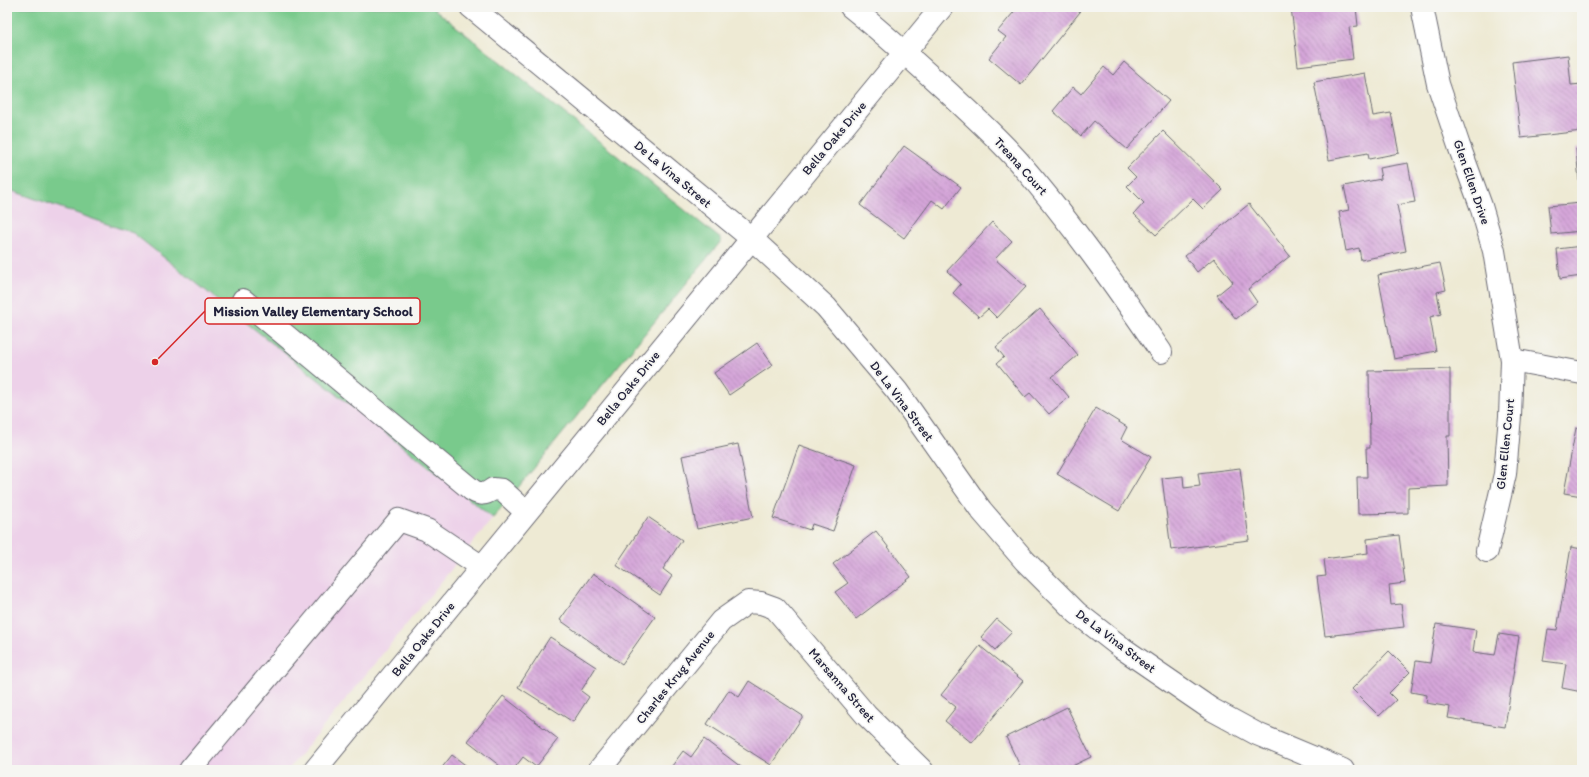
<svg xmlns="http://www.w3.org/2000/svg" width="1589" height="777" font-family="Itim,sans-serif">
	<style>
		.built { fill: #edd1e9 }
		.grass { fill: #79ca8c; stroke: #4e7664 }
		.building { fill: url(#building-back-hatch) }
		.lines { fill: none; stroke-linecap: round; stroke-linejoin: round }
		.minor-casing { stroke: #696871; stroke-width: 24 }
		.minor { stroke: #fff; stroke-width: 22 }
		.labels { text-anchor: middle; dominant-baseline: central; stroke-width: 3.5; stroke-linejoin: round; paint-order: stroke }
		.street-label { font-size: 13px; fill: #22223b; stroke: #f6f6f2 }
		.leader { fill: none; stroke: #d62828; stroke-width: 1.5 }
		.callout-dot { fill: #d62828; stroke: #f6f6f2; stroke-width: 1.5 }
		.callout { fill: #f6f6f2; stroke: #d62828; stroke-width: 1.5 }
		.callout-label { font-size: 14px; text-anchor: middle; font-weight: bold; fill: #22223b }
	</style>
	<defs>
		<pattern id="building-back-hatch" width="6" height="6" patternUnits="userSpaceOnUse"><rect width="6" height="6" fill="#d5a6d9"/><path d="M-1 5l2 2M0 0l6 6M5-1l2 2" fill="none" stroke="#ac87b1"/></pattern>
	</defs>
	<rect width="100%" height="100%" fill="#f6f6f2"/>
	<filter id="ink" filterUnits="userSpaceOnUse"><feTurbulence type="fractalNoise" baseFrequency=".025" numOctaves="2"/><feDisplacementMap in="SourceGraphic" scale="8" xChannelSelector="R" yChannelSelector="G"/><feConvolveMatrix kernelMatrix="1 2 1 2 8 2 1 2 1" color-interpolation-filters="sRGB"/></filter>
	<filter id="wash" filterUnits="userSpaceOnUse"><feTurbulence type="fractalNoise" baseFrequency=".012" numOctaves="4" result="noise"/><feDisplacementMap in="SourceGraphic" scale="16" xChannelSelector="R" yChannelSelector="G"/><feGaussianBlur stdDeviation="0.9" result="paint"/><feColorMatrix in="noise" values="0 0 0 0 0 0 0 0 0 0 0 0 0 0 0 0 0 1.4 0 .05"/><feComposite in="paint" operator="in"/></filter>
	<g filter="url(#wash)">
		<rect width="100%" height="100%" fill="#eeead4"/>
		<path class="built" d="M7,187L111,206L493,518L288,770H7Z"/>
		<path class="grass" d="M7,7H432L722,240L493,518L133,233L7,189Z"/>
		<g id="blocks">
			<path class="building" d="M1018,7H1074L1080,12L1021,85L989,58L1006,37L998,31Z
				M1291,7H1356L1358,26L1349,27L1353,59L1298,66Z
				M1568,55L1571,85L1582,84V131L1521,138L1512,62Z
				M1124,62L1169,101L1127,149L1094,121L1081,136L1053,111L1073,87L1081,94L1104,67L1113,75Z
				M1365,73L1373,116L1391,113L1399,153L1369,159L1368,153L1329,160L1314,82Z
				M1163,131L1223,190L1203,209L1193,199L1156,235L1134,214L1144,203L1127,186L1136,177L1127,168Z
				M904,146L961,187L944,209L932,200L904,238L860,205Z
				M1582,148V231L1551,234L1548,206L1581,203L1576,149Z
				M1408,163L1415,202L1397,205L1406,251L1361,260L1359,248L1346,251L1339,212L1349,210L1344,186L1381,179L1379,168Z
				M1249,204L1290,256L1248,289L1257,302L1236,319L1217,295L1233,282L1214,258L1197,272L1185,256Z
				M992,222L1012,241L995,259L1026,287L997,318L988,309L979,317L953,293L961,284L947,271Z
				M1582,246V276L1560,279L1557,249Z
				M1440,263L1446,290L1437,292L1441,314L1430,317L1436,351L1394,359L1378,275Z
				M1040,309L1078,355L1052,377L1069,397L1049,414L1030,393L1025,397L997,363L1004,357L996,347Z
				M757,343L773,365L729,395L714,373Z
				M1450,369V436H1447L1448,486L1408,488V513L1358,514L1357,477H1367L1366,448H1370L1369,371Z
				M1096,408L1127,427L1121,439L1151,457L1119,511L1057,474Z
				M1576,428L1582,429V496L1564,493Z
				M738,444L753,517L697,529L682,456Z
				M799,445L856,465L833,531L812,524L810,530L773,518Z
				M1240,468L1249,540L1171,550L1162,478L1183,476L1184,488L1200,486L1198,473Z
				M648,517L682,540L663,569L672,576L660,595L616,565Z
				M876,531L911,577L856,619L835,592L848,583L833,564Z
				M1399,535L1405,583L1389,585L1391,605L1401,604L1404,627L1325,636L1317,577L1326,576L1324,559L1368,553L1367,539Z
				M1571,547L1582,549V692L1562,688L1566,664L1543,661L1548,629L1557,630Z
				M593,573L655,617L622,664L560,620Z
				M997,619L1012,632L995,650L981,637Z
				M1436,624L1476,630L1473,652L1495,655L1499,634L1519,637L1505,727L1448,718L1450,707L1426,703L1427,695L1411,692L1416,661L1430,663Z
				M550,637L596,667L581,691L589,697L573,722L518,687Z
				M980,646L1023,681L972,743L945,721L956,707L941,695Z
				M1389,651L1410,672L1389,693L1396,700L1379,716L1352,689Z
				M749,681L803,716L771,765L707,724L729,690L739,697Z
				M503,696L558,739L536,767L523,757L513,770H505L468,741Z
				M1067,707L1091,757L1064,770H1022L1006,737Z
				M704,739L745,770H669L683,751L691,757Z
				M452,755L472,770H440Z"/>
		</g>
	</g>
	<g filter="url(#ink)">
		<use href="#blocks" fill-opacity="0" stroke="#696871" stroke-width="1"/>
		<g class="lines">
			<g class="minor-casing">
				<path id="minor" d="M471,7L751,238L826,307L897,391L981,510L1025,561L1077,613L1122,648L1211,709L1257,734L1343,770
					M851,7C886,35 918,65 951,95C973,116 997,137 1018,161C1070,221 1116,286 1161,352
					M1422,7L1438,84L1459,146L1481,206L1494,251L1512,360L1510,416L1505,474L1487,551
					M243,300L472,490C480,495 485,495 493,489L502,490L526,512
					M1512,360L1582,373
					M190,770L399,520L427,530L482,567
					M315,770L942,7
					M599,770L721,621L748,602L761,603L775,608L866,715L922,770"/>
			</g>
			<use href="#minor" class="minor"/>
		</g>
	</g>
	<g class="labels">
		<g class="street-label">
			<text transform="translate(834 138) rotate(-50)">Bella Oaks Drive</text>
			<text transform="translate(1021 166) rotate(48)">Treana Court</text>
			<text transform="translate(673 174) rotate(40)">De La Vina Street</text>
			<text transform="translate(1472 182) rotate(71)">Glen Ellen Drive</text>
			<text transform="translate(628 388) rotate(-51)">Bella Oaks Drive</text>
			<text transform="translate(902 401) rotate(53)">De La Vina Street</text>
			<text transform="translate(1505 444) rotate(-84)">Glen Ellen Court</text>
			<text transform="translate(423 639) rotate(-51)">Bella Oaks Drive</text>
			<text transform="translate(1116 641) rotate(37)">De La Vina Street</text>
			<text transform="translate(675 677) rotate(-51)">Charles Krug Avenue</text>
			<text transform="translate(842 685) rotate(49)">Marsanna Street</text>
		</g>
	</g>
	<path class="leader" d="M155 362L205 311"/>
	<circle class="callout-dot" cx="155" cy="362" r="4"/>
	<rect class="callout" x="205" y="298" width="215" height="26" rx="4"/>
	<g class="callout-label">
		<text x="313" y="316">Mission Valley Elementary School</text>
	</g>
	<rect width="1589" height="777" fill="none" stroke="#f6f6f2" stroke-width="24"/>
</svg>
